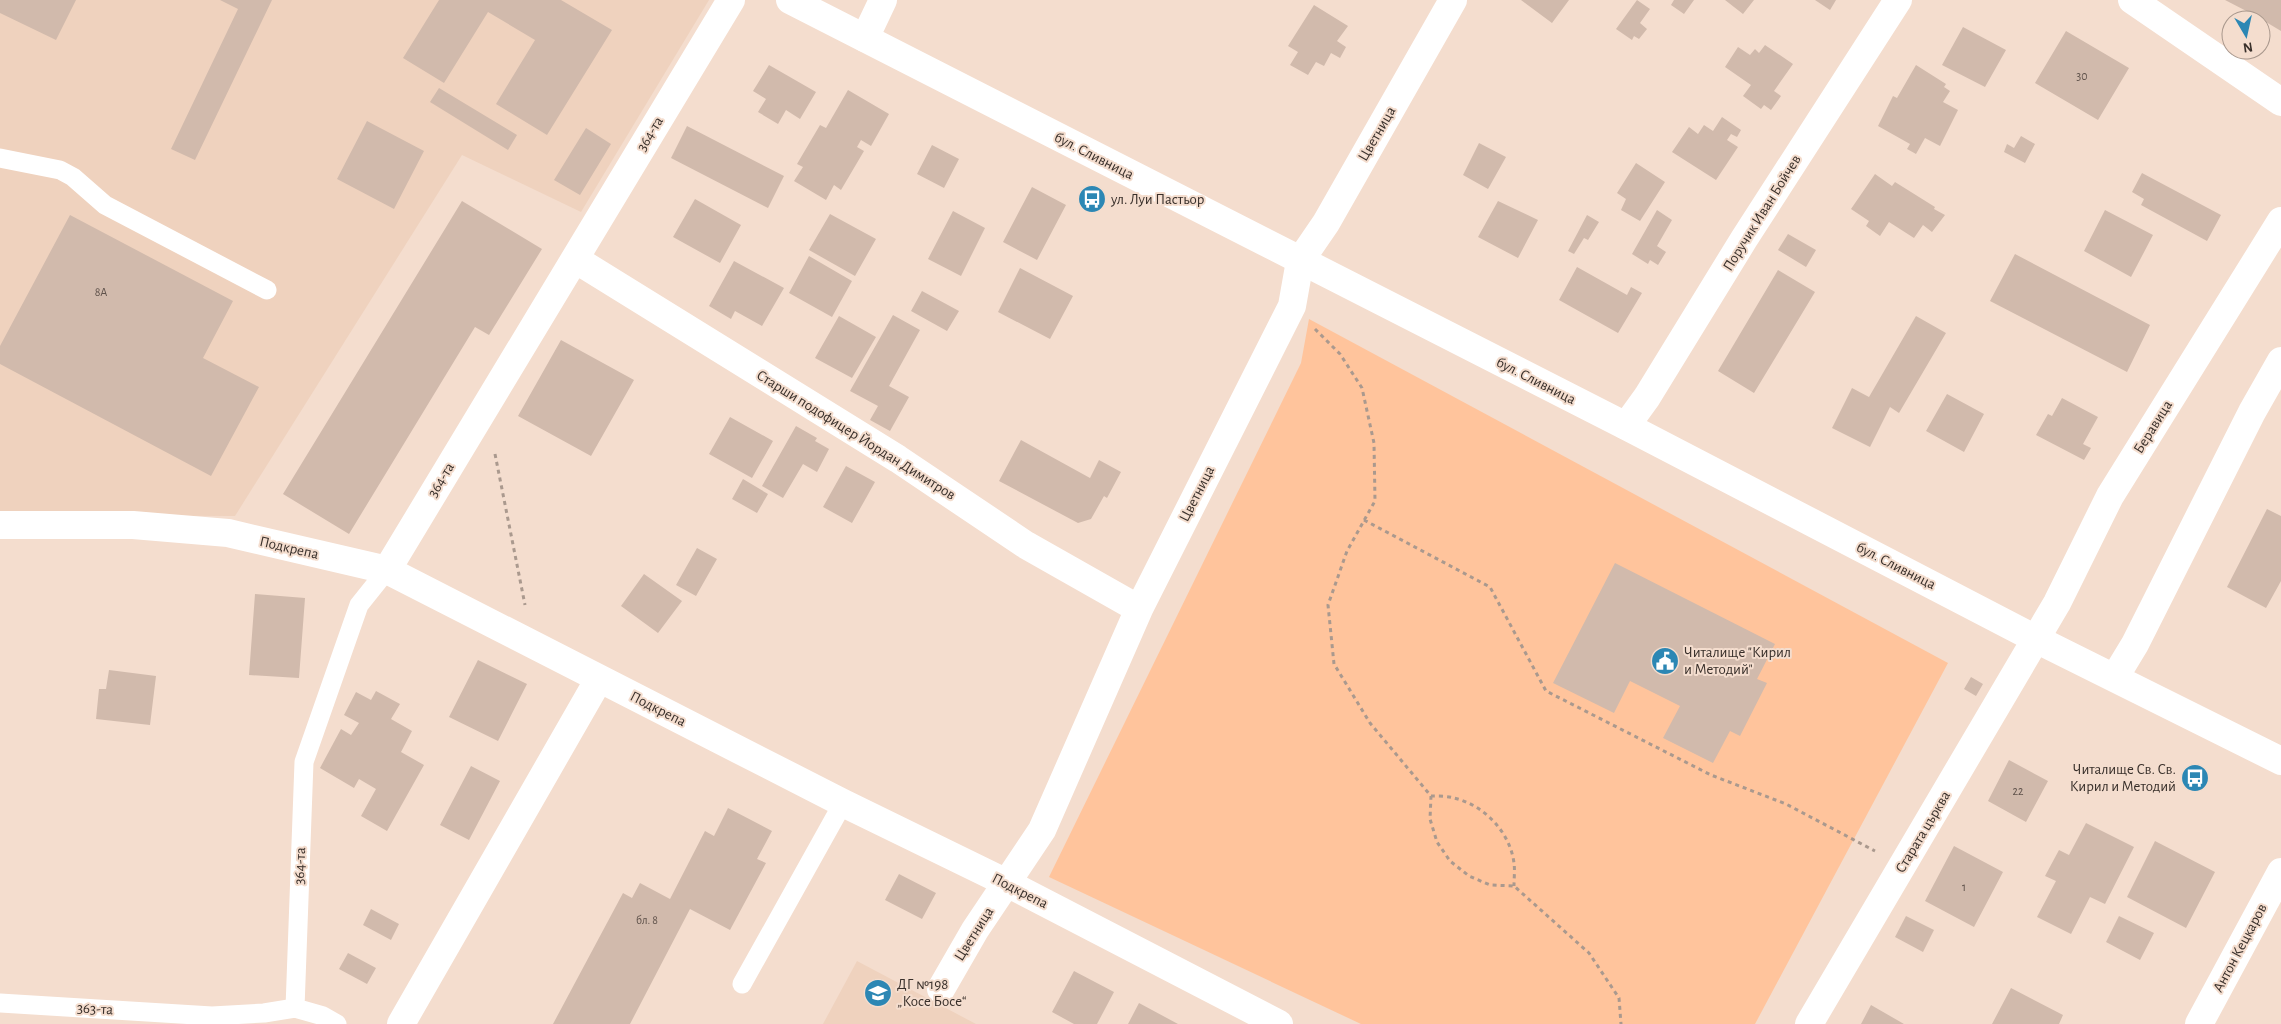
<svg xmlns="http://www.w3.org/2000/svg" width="2281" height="1024" font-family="'Alegreya Sans',sans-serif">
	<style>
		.built { fill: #efd2be }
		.green { fill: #ffc49c }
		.building { fill: #d1baac }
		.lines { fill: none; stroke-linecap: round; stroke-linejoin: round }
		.path { stroke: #aa998e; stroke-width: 3; stroke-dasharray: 4 4; stroke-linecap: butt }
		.service { stroke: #fff; stroke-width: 19 }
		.minor { stroke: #fff; stroke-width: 28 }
		.primary { stroke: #fff; stroke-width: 28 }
		.labels { text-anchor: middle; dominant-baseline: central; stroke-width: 4; stroke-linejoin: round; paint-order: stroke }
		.number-label { font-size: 12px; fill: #5f524b }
		.street-label { font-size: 15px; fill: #39302b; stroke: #f4ddce }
		.poi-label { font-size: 15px; fill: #39302b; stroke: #f4ddce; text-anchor: start }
	</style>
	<rect width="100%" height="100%" fill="#f4ddce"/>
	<path class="built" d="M0,0H709L581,212L462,155L235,516L0,515Z
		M857,961L976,1024H823Z"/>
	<path class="green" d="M1309,319L1948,663L1755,1024H1361L1049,877L1301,363Z"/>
	<path class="building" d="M0,0H76L56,40L0,13Z
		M220,0H272L195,160L171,149L238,9Z
		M439,0H561L612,30L547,135L496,104L535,40L488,12L444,83L403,58Z
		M1521,0H1569L1552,23Z
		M1637,0L1650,9L1640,23L1647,29L1639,39L1634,36L1632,40L1616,29Z
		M1674,0H1694L1684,14L1671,5Z
		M1725,0H1754L1743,14Z
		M1815,0H1836L1830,10Z
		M2225,0H2281V31L2256,16Z
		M1314,5L1348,26L1337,41L1346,47L1340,58L1331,53L1324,66L1316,62L1308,75L1290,65L1298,52L1288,46Z
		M1963,27L2006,50L1985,87L1942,65Z
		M2066,31L2129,68L2098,120L2035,83Z
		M1765,45L1793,64L1774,91L1781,96L1771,110L1764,105L1761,109L1743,96L1751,85L1725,67L1738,47L1750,55L1755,49L1759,53Z
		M769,65L816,92L800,119L786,110L778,124L758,112L766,99L753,91Z
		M1916,65L1946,84L1944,87L1950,91L1943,102L1958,110L1940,146L1925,138L1916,154L1907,149L1910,144L1878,126L1893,96L1897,98Z
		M439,88L517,135L508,150L430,102Z
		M848,90L889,114L871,146L861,140L857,147L864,151L841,190L834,185L826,200L794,181L803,167L797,164L820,125L826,128Z
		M1722,117L1741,130L1737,137L1731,134L1727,140L1738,147L1716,180L1672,152L1689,127L1698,134L1704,125L1713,131Z
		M367,121L424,151L394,209L337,179Z
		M687,126L784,176L768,208L671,158Z
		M586,128L611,144L580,195L554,180Z
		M2021,136L2035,144L2025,163L2004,152L2007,144L2014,148Z
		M1479,143L1506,157L1488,189L1463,175Z
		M932,145L959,159L944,188L917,174Z
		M1636,163L1665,182L1640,221L1621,210L1626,199L1617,193Z
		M2142,173L2221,215L2207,241L2141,205L2144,199L2132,192Z
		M1875,174L1892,186L1895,182L1935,207L1934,209L1945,215L1932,232L1923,225L1914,238L1889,222L1880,236L1866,226L1869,221L1851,209Z
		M1032,187L1066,205L1037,260L1003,242Z
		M695,199L741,225L720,263L673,237Z
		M462,201L542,249L489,335L475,327L349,534L283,494Z
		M1498,201L1538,220L1518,258L1478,237Z
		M1657,210L1672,220L1657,246L1666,252L1658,265L1650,260L1648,264L1632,254Z
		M2105,210L2153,235L2131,277L2084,251Z
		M953,211L985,228L961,276L928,259Z
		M830,214L876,239L855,276L809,250Z
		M70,215L233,301L203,358L259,387L211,476L0,364V346Z
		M1587,215L1599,222L1588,240L1584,238L1574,254L1568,251Z
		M1788,234L1816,250L1806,267L1778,250Z
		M2015,254L2150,325L2127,372L1990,301Z
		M809,256L852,281L832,317L789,293Z
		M734,261L784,288L762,326L735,311L731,319L709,306Z
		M1577,267L1627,295L1631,287L1642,293L1618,333L1559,300Z
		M1020,268L1073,296L1050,339L998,312Z
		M1778,270L1815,292L1754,393L1718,371Z
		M922,291L959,311L947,331L911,311Z
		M893,315L920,330L889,386L909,397L890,431L870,420L878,406L850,391Z
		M839,316L876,337L852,378L815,358Z
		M1916,316L1946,333L1899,413L1890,407L1870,447L1832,428L1852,388L1869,397Z
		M561,340L634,380L591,456L518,416Z
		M1947,394L1984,414L1964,452L1926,431Z
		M2062,398L2098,417L2083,444L2091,448L2084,460L2036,435L2048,414L2052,416Z
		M730,417L773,441L752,478L709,454Z
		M796,426L817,438L815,441L829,449L817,472L803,464L783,498L762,486Z
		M1021,440L1090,478L1099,460L1121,472L1107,498L1104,496L1091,519L1078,523L999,481Z
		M846,466L875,482L852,523L823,507Z
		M743,479L768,494L757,513L732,499Z
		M2267,509L2281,516V581L2266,608L2227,587Z
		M697,548L717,559L696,596L676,585Z
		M1615,563L1775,644L1757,679L1767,683L1740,736L1730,731L1713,763L1663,738L1680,706L1630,681L1614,713L1553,683Z
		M644,574L682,601L658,633L621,606Z
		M255,594L305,598L299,678L249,675Z
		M478,660L527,684L498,741L449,717Z
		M109,670L156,676L150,725L96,719L99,689H106Z
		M1971,677L1983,684L1976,696L1964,689Z
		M376,691L400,704L391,719L412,731L401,752L424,765L387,831L361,816L376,789L359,779L354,788L320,768L341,729L351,735L359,723L344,715L356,692L371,700Z
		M2009,760L2048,781L2026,822L1988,801Z
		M471,766L500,781L469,840L440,825Z
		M728,808L772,831L757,859L766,863L730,930L690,909L630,1024H553L623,893L632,898L640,883L670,899L705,831L714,836Z
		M2086,823L2134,847L2105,904L2090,897L2071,934L2037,917L2056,881L2045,876L2059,850L2069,855Z
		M2155,841L2215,872L2186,928L2127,897Z
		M1954,846L2003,872L1974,927L1925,901Z
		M899,874L936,893L922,919L885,900Z
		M371,909L399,924L391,940L363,925Z
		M1906,916L1934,930L1923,952L1895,937Z
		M2119,916L2154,933L2140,960L2106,942Z
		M348,953L376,968L367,984L339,969Z
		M1074,971L1114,992L1097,1024H1074L1052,1012Z
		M2011,988L2063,1015L2059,1024H1992Z
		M1139,1003L1178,1024H1128Z
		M1871,1005L1904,1024H1861Z"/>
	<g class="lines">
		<path class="path" d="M1315,329L1340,354L1362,388L1374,443L1375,501L1347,551L1328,605L1334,664L1370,723L1431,796L1430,819L1437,842L1450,861L1469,876L1490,885L1514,886L1589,953L1619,998L1621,1024
			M495,454L525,605
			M1364,520L1490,587L1546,691L1711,775L1786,804L1875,851
			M1431,796C1438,796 1447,796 1454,798C1484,805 1510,832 1514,863C1515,870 1514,879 1514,886"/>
		<path class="service" d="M0,158L60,170L73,177L105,205L267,290
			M742,984L843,803
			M0,1003L212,1016L264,1013L295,1008L323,1016L337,1024
			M295,1008L304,762L359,605L387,570"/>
		<path class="minor" d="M2132,0L2281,102
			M865,38L883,0
			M575,259L898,459L1026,545L1139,609
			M1626,426L1647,397L1744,239L1898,0
			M0,525H133L228,533L387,570L843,803L1007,883L1279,1024
			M387,570L731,0
			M2115,677L2135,644L2252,412L2281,361
			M941,989L975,930L1042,830L1139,609L1292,306L1300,261L1326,223L1453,0
			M401,1024L599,679
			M1809,1024L2057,603L2110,496L2281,221
			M2199,1024L2281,872"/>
		<path class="primary" d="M790,0L1626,426L2036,639L2281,761"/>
	</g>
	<defs>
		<g id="bus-disc" transform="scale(1.4375)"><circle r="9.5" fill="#2c87b4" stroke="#f4ddce"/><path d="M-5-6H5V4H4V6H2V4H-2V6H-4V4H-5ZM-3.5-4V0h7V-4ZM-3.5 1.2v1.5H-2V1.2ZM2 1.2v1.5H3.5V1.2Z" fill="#fff"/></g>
		<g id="civic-disc" transform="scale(1.4375)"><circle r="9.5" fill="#2c87b4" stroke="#f4ddce"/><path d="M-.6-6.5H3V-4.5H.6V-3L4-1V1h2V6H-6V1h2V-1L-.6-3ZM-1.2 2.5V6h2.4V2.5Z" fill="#fff"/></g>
		<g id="school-disc" transform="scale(1.4375)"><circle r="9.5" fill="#2c87b4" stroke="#f4ddce"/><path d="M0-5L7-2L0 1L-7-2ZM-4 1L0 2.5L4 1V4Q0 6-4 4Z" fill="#fff"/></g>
	</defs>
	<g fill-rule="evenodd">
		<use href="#bus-disc" x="1092" y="199"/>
		<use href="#civic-disc" x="1665" y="661"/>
		<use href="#bus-disc" x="2195" y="778"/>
		<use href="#school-disc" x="878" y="993"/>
	</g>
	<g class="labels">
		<g class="number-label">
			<text x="2082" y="76">30</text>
			<text x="101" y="292">8А</text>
			<text x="2018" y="791">22</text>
			<text x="1964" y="887">1</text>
			<text x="647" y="920">бл. 8</text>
		</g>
		<g class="street-label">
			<text transform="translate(650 134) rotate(-59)">364-та</text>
			<text transform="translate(1377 134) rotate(-60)">Цветница</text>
			<text transform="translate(1094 156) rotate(27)">бул. Сливница</text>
			<text transform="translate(1762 213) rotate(-58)">Поручик Иван Бойчев</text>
			<text transform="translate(1536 381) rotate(27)">бул. Сливница</text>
			<text transform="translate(2153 427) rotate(-58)">Беравица</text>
			<text transform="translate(856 435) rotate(32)">Старши подофицер Йордан Димитров</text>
			<text transform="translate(441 480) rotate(-59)">364-та</text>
			<text transform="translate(1197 494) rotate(-63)">Цветница</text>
			<text transform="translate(289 548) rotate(13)">Подкрепа</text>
			<text transform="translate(1896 566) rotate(27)">бул. Сливница</text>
			<text transform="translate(658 709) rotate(27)">Подкрепа</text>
			<text transform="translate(1923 832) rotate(-59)">Старата църква</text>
			<text transform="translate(300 866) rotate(-88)">364-та</text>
			<text transform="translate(1020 891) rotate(27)">Подкрепа</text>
			<text transform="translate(974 934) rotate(-58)">Цветница</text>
			<text transform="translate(2240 948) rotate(-62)">Антон Кецкаров</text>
			<text transform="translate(95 1009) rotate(3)">363-та</text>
		</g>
		<g class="poi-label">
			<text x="1111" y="199">ул. Луи Пастьор</text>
			<text x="1684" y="652">Читалище "Кирил<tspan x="1684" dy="17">и Методий"</tspan></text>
			<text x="2176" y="769" text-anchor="end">Читалище Св. Св.<tspan x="2176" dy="17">Кирил и Методий</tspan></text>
			<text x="897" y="984">ДГ №198<tspan x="897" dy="17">„Косе Босе“</tspan></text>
		</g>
	</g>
	<g transform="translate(2246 35) rotate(171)"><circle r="24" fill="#f4ddce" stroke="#a9988d"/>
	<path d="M0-4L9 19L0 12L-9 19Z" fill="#2c87b4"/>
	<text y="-8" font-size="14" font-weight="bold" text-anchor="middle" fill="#39302b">N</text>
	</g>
</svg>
